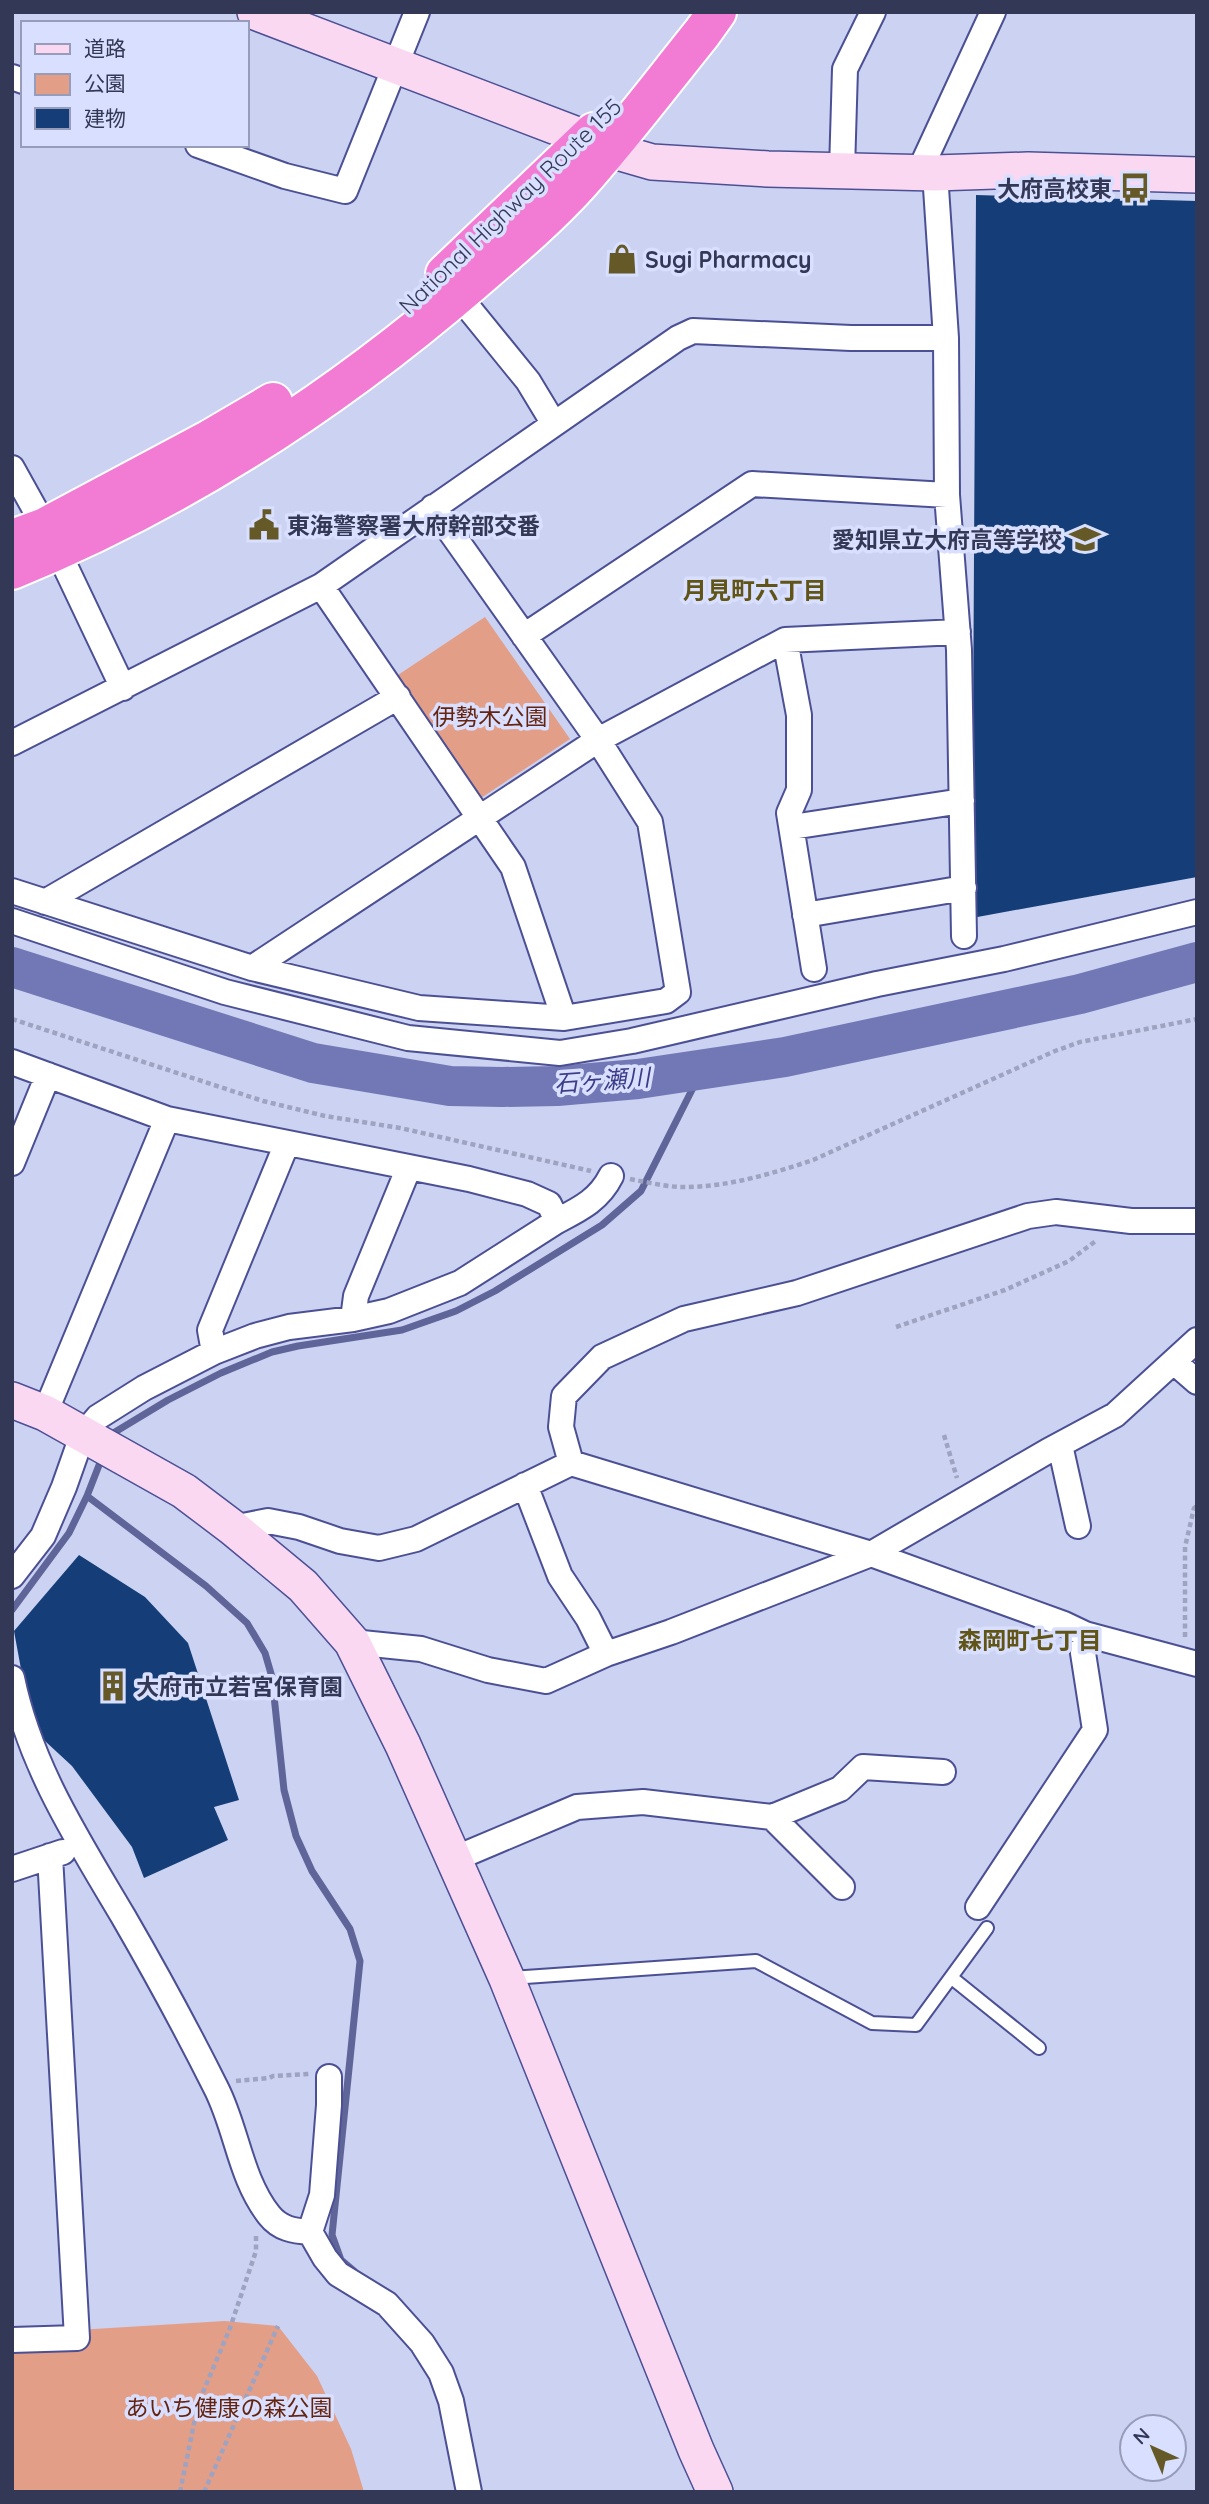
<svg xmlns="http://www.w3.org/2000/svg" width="1209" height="2504" font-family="Quicksand,'Noto Sans JP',sans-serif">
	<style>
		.green { fill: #e39e88 }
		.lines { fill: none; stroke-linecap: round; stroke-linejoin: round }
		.stream { stroke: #5f6599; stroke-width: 7 }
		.river { stroke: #7178b5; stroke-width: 40 }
		.building { fill: #153e78 }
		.lane-casing { stroke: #4b5094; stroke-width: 16 }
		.street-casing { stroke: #4b5094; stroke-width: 28 }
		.secondary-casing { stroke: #4b5094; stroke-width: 38 }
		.highway-casing { stroke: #fff; stroke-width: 42 }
		.path { stroke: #9ea3c2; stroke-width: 4.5; stroke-dasharray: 5 3.5; stroke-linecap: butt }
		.lane { stroke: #fff; stroke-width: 12 }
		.street { stroke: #fff; stroke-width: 24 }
		.secondary { stroke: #fbd8f2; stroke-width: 35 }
		.highway { stroke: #f27cd4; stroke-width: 38 }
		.labels { text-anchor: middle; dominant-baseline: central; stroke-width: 7; stroke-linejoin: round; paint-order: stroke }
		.poi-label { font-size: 23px; font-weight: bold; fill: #343857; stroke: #d9dffe; text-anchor: start }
		.street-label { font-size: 23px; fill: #343857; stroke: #d9dffe }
		.park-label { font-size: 23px; fill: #65240f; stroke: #d9dffe }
		.neighbourhood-label { font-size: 24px; font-weight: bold; fill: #605417; stroke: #d9dffe }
		.water-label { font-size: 24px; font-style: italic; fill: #3b3d89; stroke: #d9dffe }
	</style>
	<rect width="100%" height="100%" fill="#ccd2f1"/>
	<path class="green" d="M485,617L570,739L481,798L398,675Z
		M225,2321L278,2326L317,2376L351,2449L364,2492H12V2334Z"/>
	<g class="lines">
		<path class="stream" d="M112,1438L115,1432L168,1400L221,1373L272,1352L298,1346L402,1330L456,1311L495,1291L602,1225L641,1191L702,1070
			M87,1496L206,1586L247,1623L265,1653L272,1677L284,1790L296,1836L312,1871L350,1929L360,1961L332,2235L341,2260L354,2271
			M12,1610L69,1533L87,1496L103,1455"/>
		<path class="river" d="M12,967L313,1063L450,1086L502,1087L557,1086L638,1079L785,1057L1080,994L1197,962"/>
	</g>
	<path class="building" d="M976,195L1197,201V877L972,918Z
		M79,1555L145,1597L188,1643L239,1800L214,1807L228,1840L144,1878L132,1847L72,1766L32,1729L14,1631Z"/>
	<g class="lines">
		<g class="lane-casing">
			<path id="lane" d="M511,1978L756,1961L872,2023L916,2025L987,1928
				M952,1978L1039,2048"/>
		</g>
		<g class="street-casing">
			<path id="street" d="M12,77L23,81
				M198,145L285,176L345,191L417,12
				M842,170L845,69L873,12
				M919,172L993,12
				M935,173L946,338L947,495L959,650L964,936
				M458,295L528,381L554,424
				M12,468L57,549L123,688
				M321,586L513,867L564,1018
				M524,636L752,484L947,495
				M785,640L799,715V790L789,813L814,969
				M12,743L321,586L678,338L693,331L851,338H946
				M792,827L962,801
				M12,891L252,968L419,1008L564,1018L666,1001L678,992L650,822L598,740L433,507
				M45,902L398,697
				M805,915L964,888
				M12,921L225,992L408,1038L560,1053L632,1041L877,984L1004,959L1197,912
				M252,968L598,740L785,640L958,632
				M12,1062L167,1119L469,1179L527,1194L549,1204L557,1221L460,1283L389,1311L353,1319L289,1327L255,1336L214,1352L144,1388L98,1417L82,1436L64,1487L43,1536L12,1576
				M12,1163L48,1075
				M557,1221C580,1209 599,1200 611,1176
				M353,1319L356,1296L409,1167
				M214,1352L210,1330L287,1143
				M1174,1362L1197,1382
				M45,1413L167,1119
				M1060,1445L1078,1526
				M571,1463L561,1427L564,1396L602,1357L684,1319L797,1293L1028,1216L1056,1212L1131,1221H1197
				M525,1485L560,1576L588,1618L606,1654
				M233,1528L268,1521L299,1527L340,1541L379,1548L416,1539L571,1463L871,1554L1064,1624L1085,1634L1197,1664
				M352,1642L421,1649L488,1670L546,1681L606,1654L671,1632L871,1554L1048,1451L1115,1415L1197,1340
				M12,1678C30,1766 78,1840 123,1916C156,1973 187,2030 216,2088C237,2129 240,2178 269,2215C280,2229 294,2231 310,2232L325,2258L338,2274L387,2304L422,2343L441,2373L451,2401L469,2492
				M772,1817L842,1887
				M454,1859L577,1807L643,1802L772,1817L840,1789L863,1767L943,1772
				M12,1869L63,1852
				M978,1907L1095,1730L1083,1653L1085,1634
				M310,2232L322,2195L329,2105V2077
				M12,2340L77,2338L50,1856"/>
		</g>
		<g class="secondary-casing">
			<path id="secondary" d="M255,12L588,139L607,149L652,162L768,169L935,173L1028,170L1197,175
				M12,1400L45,1413L184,1491L233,1528L303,1586L352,1642L403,1745L507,1979L696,2450L715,2492"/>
		</g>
		<g class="highway-casing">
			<path id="highway" d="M445,274L594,132
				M12,539L45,527L210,439L273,402
				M12,570C181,501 335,401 473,282C509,251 546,220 578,185C621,137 661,84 702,33L717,12"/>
		</g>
		<path class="path" d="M12,1019L263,1101L325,1116L400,1128L591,1171
			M630,1179C646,1182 663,1186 679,1187C725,1188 771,1174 813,1160L1055,1051L1080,1042L1197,1019
			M896,1327L1005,1290L1069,1261L1097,1240
			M944,1435L957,1478
			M1185,1637V1547L1194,1508L1197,1506
			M236,2081L269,2078L273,2076L310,2074
			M180,2492L198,2404L230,2328L256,2251V2234
			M204,2492L278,2326"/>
		<use href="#lane" class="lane"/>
		<use href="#street" class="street"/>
		<use href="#secondary" class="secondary"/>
		<use href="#highway" class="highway"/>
	</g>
	<defs>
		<g id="bus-bare" transform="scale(2.415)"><path d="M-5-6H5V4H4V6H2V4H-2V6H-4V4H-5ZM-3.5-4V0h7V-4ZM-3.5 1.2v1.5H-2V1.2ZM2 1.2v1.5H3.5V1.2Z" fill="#655a27" stroke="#d9dffe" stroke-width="2.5" paint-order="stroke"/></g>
		<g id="shop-bare" transform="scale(2.415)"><path d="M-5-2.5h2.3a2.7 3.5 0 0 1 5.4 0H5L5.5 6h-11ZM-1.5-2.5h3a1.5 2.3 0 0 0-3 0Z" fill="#655a27" stroke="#d9dffe" stroke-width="2.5" paint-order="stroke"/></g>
		<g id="civic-bare" transform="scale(2.415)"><path d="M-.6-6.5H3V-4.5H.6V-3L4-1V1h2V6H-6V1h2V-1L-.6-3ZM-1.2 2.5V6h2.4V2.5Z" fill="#655a27" stroke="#d9dffe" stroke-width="2.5" paint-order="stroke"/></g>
		<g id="school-bare" transform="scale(2.415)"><path d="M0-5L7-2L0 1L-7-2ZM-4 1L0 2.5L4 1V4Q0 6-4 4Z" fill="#655a27" stroke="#d9dffe" stroke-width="2.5" paint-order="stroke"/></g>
		<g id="building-bare" transform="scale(2.415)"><path d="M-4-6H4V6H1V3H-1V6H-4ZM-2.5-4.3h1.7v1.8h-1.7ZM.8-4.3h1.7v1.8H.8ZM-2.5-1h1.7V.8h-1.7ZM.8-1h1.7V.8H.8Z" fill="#655a27" stroke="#d9dffe" stroke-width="2.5" paint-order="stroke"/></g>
	</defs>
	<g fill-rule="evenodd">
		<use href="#bus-bare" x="1135" y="188"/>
		<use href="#shop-bare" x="622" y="259"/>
		<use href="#civic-bare" x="264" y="525"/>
		<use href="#school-bare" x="1085" y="539"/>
		<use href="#building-bare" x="113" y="1686"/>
	</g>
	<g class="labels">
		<g class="poi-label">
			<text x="1112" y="188" text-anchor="end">大府高校東</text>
			<text x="645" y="259">Sugi Pharmacy</text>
			<text x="287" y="525">東海警察署大府幹部交番</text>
			<text x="1062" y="539" text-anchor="end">愛知県立大府高等学校</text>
			<text x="136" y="1686">大府市立若宮保育園</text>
		</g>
		<g class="street-label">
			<text transform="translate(510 206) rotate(-44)">National Highway Route 155</text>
		</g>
		<g class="park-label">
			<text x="490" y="716">伊勢木公園</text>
			<text x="229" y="2407">あいち健康の森公園</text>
		</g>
		<g class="neighbourhood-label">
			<text x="755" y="590">月見町六丁目</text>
			<text x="1030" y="1640">森岡町七丁目</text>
		</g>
		<g class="water-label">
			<text transform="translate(602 1080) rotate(-4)">石ヶ瀬川</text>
		</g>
	</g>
	<rect width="1209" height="2504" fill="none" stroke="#343857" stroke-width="28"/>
	<rect x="21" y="21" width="228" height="126" fill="#d9dffe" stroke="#979cbb" stroke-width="2"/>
	<rect x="35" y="44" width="35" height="10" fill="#fbd8f2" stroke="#979cbb" stroke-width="2"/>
	<text x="84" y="56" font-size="21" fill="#343857">道路</text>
	<rect x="35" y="74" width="35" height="21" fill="#e39e88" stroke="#979cbb" stroke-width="2"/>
	<text x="84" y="91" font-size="21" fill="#343857">公園</text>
	<rect x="35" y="108" width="35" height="21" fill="#153e78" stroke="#979cbb" stroke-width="2"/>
	<text x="84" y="126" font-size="21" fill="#343857">建物</text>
	<g transform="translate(1153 2448) rotate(316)"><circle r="33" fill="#d9dffe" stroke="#979cbb" stroke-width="2"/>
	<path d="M0-5L12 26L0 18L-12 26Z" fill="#655a27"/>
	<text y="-10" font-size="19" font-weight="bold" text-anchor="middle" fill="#343857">N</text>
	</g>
</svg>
